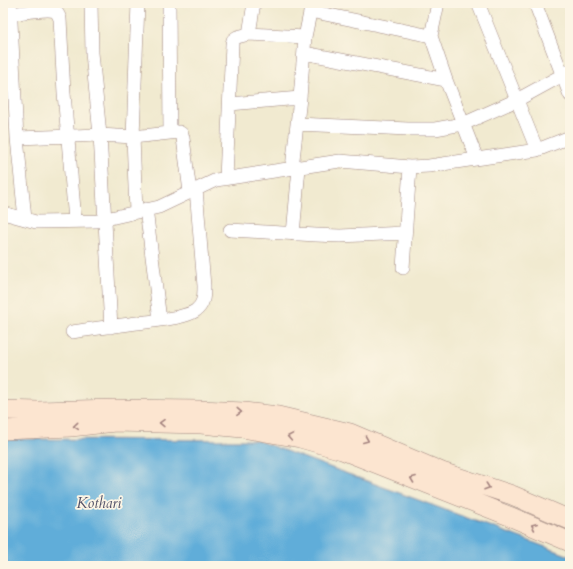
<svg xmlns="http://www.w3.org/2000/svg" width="573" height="569" font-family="Cardo,serif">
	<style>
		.water { fill: #60add9; stroke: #556682 }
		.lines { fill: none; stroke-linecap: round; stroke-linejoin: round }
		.minor-casing { stroke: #9e847e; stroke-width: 14 }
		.secondary-casing { stroke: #9e847e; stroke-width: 20 }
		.minor { stroke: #fff; stroke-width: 13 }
		.secondary { stroke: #fce5d0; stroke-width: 19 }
		.oneway { stroke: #a3827e }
		.labels { text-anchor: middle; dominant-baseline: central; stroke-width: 3.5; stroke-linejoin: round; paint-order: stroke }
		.water-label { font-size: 15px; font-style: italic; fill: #525168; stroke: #fcf5e5 }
	</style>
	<rect width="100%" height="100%" fill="#fcf5e5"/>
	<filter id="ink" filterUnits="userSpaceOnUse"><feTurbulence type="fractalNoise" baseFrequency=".025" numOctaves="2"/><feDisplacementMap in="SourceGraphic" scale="8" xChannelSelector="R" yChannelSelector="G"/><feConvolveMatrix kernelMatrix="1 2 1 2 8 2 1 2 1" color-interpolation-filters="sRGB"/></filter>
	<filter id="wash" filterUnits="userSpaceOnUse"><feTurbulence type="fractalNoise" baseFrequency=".012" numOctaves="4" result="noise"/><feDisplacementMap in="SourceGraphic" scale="16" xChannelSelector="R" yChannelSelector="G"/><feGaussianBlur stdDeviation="0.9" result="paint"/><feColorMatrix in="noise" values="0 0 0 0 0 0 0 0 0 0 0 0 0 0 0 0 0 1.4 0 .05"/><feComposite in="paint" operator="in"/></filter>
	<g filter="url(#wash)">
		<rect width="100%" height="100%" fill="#f1ead0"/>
		<path class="water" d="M3,439L256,440L570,556V566H3Z"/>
	</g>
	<g filter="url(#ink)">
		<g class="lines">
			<g class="minor-casing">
				<path id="minor" d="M10,3L17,138L25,219
					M91,3L92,53L100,135L111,327
					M169,3L170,133
					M438,3L431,36L446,80L477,159
					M478,3L537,150
					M535,3L570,95
					M310,11L431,36
					M10,14C20,13 47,8 55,11C58,13 59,16 60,19L64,93L75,221
					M249,34L254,3
					M304,53L446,80
					M230,104L300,98
					M297,124L408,129H435L463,124L517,100L570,71
					M17,138L100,135L133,137L179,132L182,134L183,138L190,192
					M292,168L300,98L305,37L312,3
					M226,178L232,44L233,40L237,37L249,34L305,37
					M146,209L160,320
					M136,212L133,137L138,3
					M3,213L36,222L97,221L159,207L216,180L340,161L410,167L429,166L537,150L570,137
					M230,230L316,235L340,236L405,233
					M293,234L299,168
					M403,268L410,167
					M72,332C97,328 121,325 146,322C159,320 184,318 195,311C204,305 204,296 204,286L196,189"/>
			</g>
			<g class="secondary-casing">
				<path id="secondary" d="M3,410L38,411L115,409L200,410L244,412L278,416L350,433L442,472L512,495L570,520
					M3,430L71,427L115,422L201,424L242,428L300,438L342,450L509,516L570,542"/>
			</g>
			<use href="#minor" class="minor"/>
			<use href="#secondary" class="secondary"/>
		</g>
		<defs><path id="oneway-chevron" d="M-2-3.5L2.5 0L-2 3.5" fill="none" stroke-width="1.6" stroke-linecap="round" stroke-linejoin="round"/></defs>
		<g class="oneway">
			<use href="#oneway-chevron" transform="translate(239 412) rotate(3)"/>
			<use href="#oneway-chevron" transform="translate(162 423) rotate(-179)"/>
			<use href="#oneway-chevron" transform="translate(76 426) rotate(175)"/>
			<use href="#oneway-chevron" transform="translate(290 437) rotate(-170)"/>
			<use href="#oneway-chevron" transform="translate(366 440) rotate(23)"/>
			<use href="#oneway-chevron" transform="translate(413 479) rotate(-159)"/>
			<use href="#oneway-chevron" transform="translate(487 487) rotate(19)"/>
			<use href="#oneway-chevron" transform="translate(534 526) rotate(-157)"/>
		</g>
	</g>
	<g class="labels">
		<g class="water-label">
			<text x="99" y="503">Kothari</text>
		</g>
	</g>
	<rect width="573" height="569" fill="none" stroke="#fcf5e5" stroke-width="16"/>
</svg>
